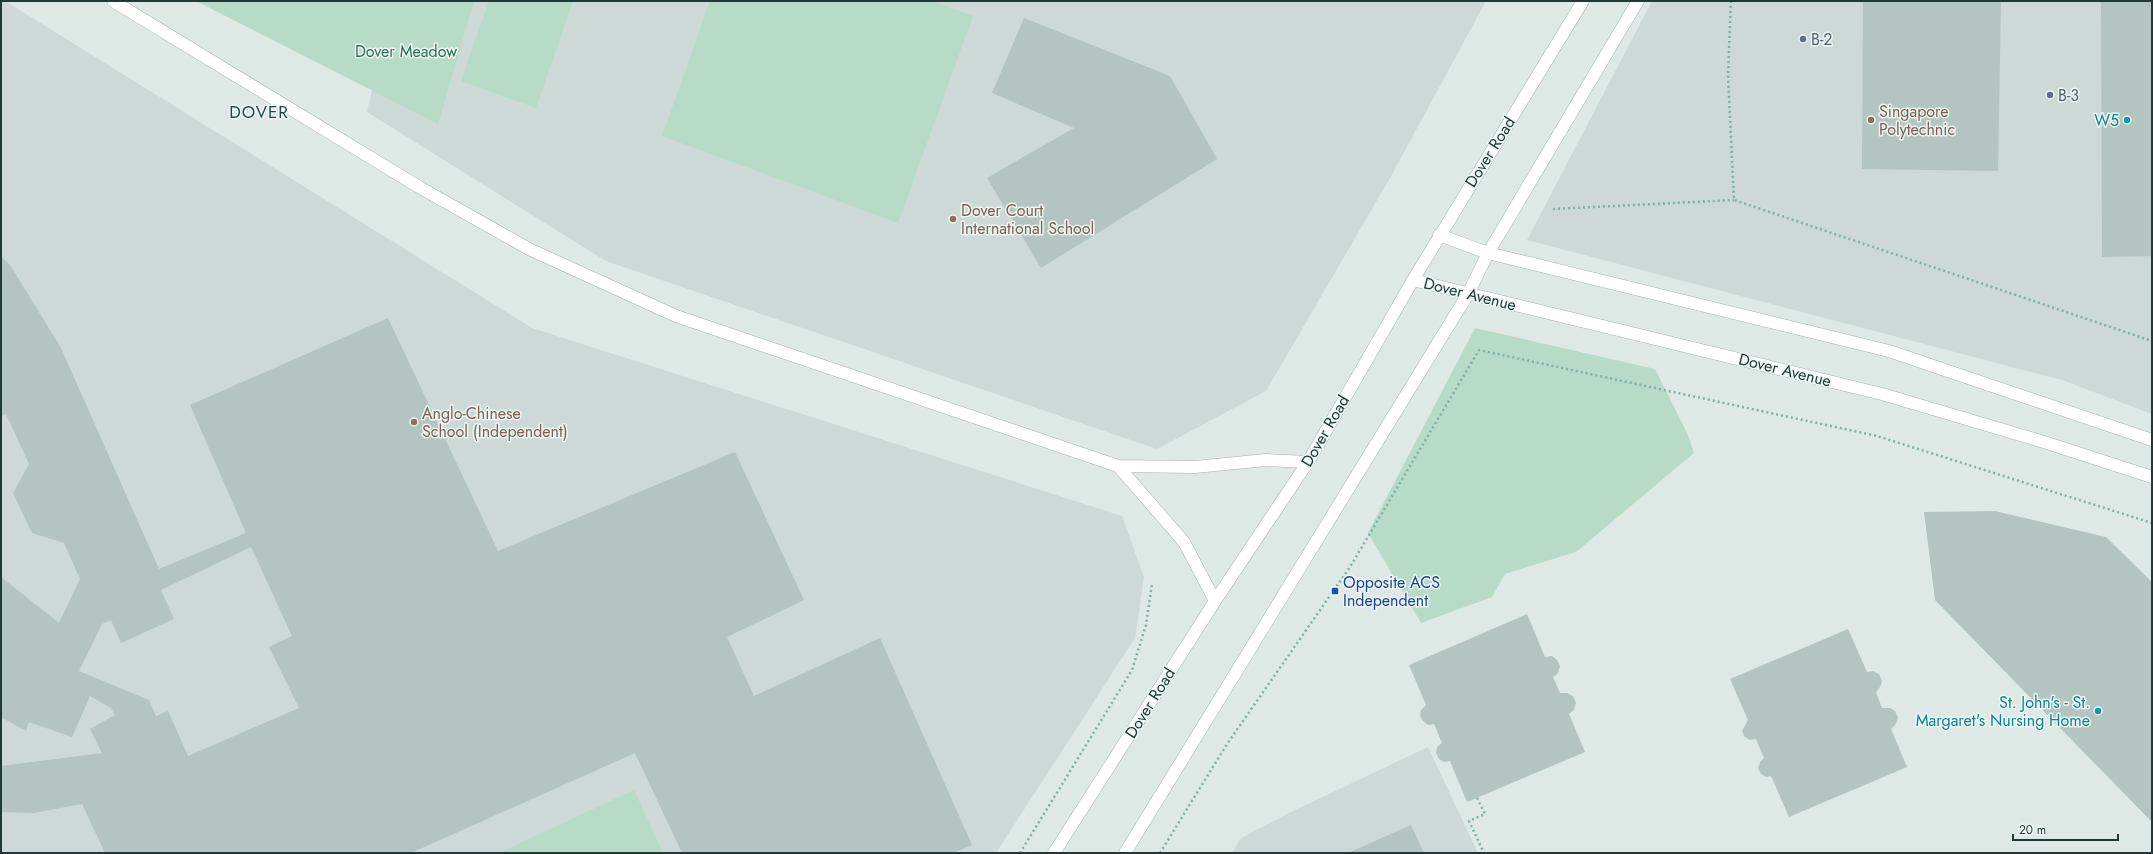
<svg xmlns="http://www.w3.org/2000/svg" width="2153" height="854" font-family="Jost,sans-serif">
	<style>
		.built { fill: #ccd9d6 }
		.green { fill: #b7dbc7 }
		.building { fill: #b4c4c0; fill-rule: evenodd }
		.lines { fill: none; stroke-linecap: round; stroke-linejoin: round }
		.lane-casing { stroke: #a1b1ae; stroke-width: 13 }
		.secondary-casing { stroke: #9eb5b1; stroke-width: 13 }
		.path { stroke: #7fada7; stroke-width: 2.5; stroke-dasharray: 2 3; stroke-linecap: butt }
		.lane { stroke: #fff; stroke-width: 12 }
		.secondary { stroke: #fff; stroke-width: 12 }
		.service-dot { fill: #5c6f8a; stroke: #eef6f4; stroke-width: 1.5 }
		.education-dot { fill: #8d6e63; stroke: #eef6f4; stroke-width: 1.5 }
		.culture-dot { fill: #0f9aa8; stroke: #eef6f4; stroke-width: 1.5 }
		.transit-dot { fill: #1a4fb4; stroke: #eef6f4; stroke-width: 1.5 }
		.labels { text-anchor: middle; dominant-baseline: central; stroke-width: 3; stroke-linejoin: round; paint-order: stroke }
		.service-label { font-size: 16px; fill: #4e5e75; stroke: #eef6f4; text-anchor: start }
		.park-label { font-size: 16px; fill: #2b6e52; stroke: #eef6f4 }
		.education-label { font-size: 16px; fill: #785e54; stroke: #eef6f4; text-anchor: start }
		.culture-label { font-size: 16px; fill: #0d838f; stroke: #eef6f4; text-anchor: end }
		.street-label { font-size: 16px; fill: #203937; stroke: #eef6f4 }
		.transit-label { font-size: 16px; fill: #164399; stroke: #eef6f4; text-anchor: start }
		.neighbourhood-label { font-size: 17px; letter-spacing: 1px; fill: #1d4a47; stroke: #eef6f4 }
	</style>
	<rect width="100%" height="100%" fill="#dee9e6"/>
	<path class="built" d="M1,1H5L532,328L1122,516L1144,577L1135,638L996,853H1Z
		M392,1H1486L1390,178L1266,391L1157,449L606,261L367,112Z
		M1652,1H2152V414L2062,380L1527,240Z
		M1428,747L1478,853H1232L1241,838L1293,811Z"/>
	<path class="green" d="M196,1H474L438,124Z
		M489,1H573L536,108L461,81Z
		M710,1H932L973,16L898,223L662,136Z
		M1475,328L1655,369L1688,435L1694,453L1576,552L1505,574L1492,597L1421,623L1368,533Z
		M634,790L663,853H499Z"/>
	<path class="building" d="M1863,1H2001L1998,171L1862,169Z
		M2101,1H2152V256L2102,257Z
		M1024,18L1170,76L1217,159L1041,268L987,178L1074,128L992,93Z
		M1,256L10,265L61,348L159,569L246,533L190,405L388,318L498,551L735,452L804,600L727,637L754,696L880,638L972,845L953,853H682L635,753L411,853H105L82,804L34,813L1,812V766L102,753L90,729L115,715L111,708L90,696L72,737L29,722L26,731L1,717V577L59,623L80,579L64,543L32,533L13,493L29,464L6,414L1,416ZM251,547L292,636L269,647L299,708L188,756L168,711L156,716L149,700L79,671L102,624L111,620L121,643L174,619L161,590Z
		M1995,511L2106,537L2152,582V822L1935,600L1924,512Z
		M1527,614L1545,657L1552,656L1557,660L1560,666L1558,673L1553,677L1560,693H1567L1573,696L1576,703L1574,710L1569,714L1585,752L1467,802L1450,761L1444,762L1439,759L1436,753L1437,747L1442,743L1434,724L1428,725L1423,721L1420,716L1421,710L1426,705L1409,665Z
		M1848,629L1867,672L1873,671L1879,674L1882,681L1880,687L1876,692L1882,708H1890L1895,711L1898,718L1896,724L1891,729L1907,767L1789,817L1771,776L1766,777L1761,774L1758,768L1760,762L1764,758L1756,739L1750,740L1744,736L1742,731L1748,720L1730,679Z
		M1411,825L1424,853H1348Z"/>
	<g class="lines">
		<g class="lane-casing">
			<path id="lane" d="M113,1L419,187L529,249L676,316L1118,466L1195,467L1266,460L1308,462
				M1118,466L1184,542L1215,601"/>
		</g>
		<g class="secondary-casing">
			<path id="secondary" d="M1439,235L1488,253L1889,351L2152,440
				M1413,280L1882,394L2044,442L2152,477
				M1054,853L1215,601L1308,462L1413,280L1583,1
				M1125,853L1468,294L1488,253L1638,1"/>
		</g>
		<path class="path" d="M1178,1V2
			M1731,1L1728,75L1734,200L2152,341
			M1553,209L1734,200
			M1477,798L1485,814L1469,821L1484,853
			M1020,853L1132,670L1146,625L1152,584
			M1160,853L1227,744L1350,567L1479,350L1877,436L2152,523"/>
		<use href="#lane" class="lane"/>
		<use href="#secondary" class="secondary"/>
	</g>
	<g class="service-dot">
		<circle cx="1803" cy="39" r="4"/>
		<circle cx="2050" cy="95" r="4"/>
	</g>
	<g class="education-dot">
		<circle cx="1871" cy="120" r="4"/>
		<circle cx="953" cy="219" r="4"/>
		<circle cx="414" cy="422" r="4"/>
	</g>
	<g class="culture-dot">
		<circle cx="2127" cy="120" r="4"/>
		<circle cx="2098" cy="711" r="4"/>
	</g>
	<rect class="transit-dot" x="1331" y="587" width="8" height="8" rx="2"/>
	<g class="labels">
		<g class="service-label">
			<text x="1811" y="39">B-2</text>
			<text x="2058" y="95">B-3</text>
		</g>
		<g class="park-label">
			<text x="406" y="51">Dover Meadow</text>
		</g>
		<g class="education-label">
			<text x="1879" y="111">Singapore<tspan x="1879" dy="18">Polytechnic</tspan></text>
			<text x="961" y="210">Dover Court<tspan x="961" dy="18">International School</tspan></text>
			<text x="422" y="413">Anglo-Chinese<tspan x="422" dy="18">School (Independent)</tspan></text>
		</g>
		<g class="culture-label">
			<text x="2119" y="120">W5</text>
			<text x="2090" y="702">St. John's - St.<tspan x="2090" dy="18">Margaret's Nursing Home</tspan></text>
		</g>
		<g class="street-label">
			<text transform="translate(1490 152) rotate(-58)">Dover Road</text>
			<text transform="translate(1470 294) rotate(14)">Dover Avenue</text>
			<text transform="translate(1785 370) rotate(14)">Dover Avenue</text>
			<text transform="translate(1325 431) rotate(-60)">Dover Road</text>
			<text transform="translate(1150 703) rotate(-58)">Dover Road</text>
		</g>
		<g class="transit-label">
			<text x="1343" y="582">Opposite ACS<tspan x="1343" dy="18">Independent</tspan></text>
		</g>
		<g class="neighbourhood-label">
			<text x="259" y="112">DOVER</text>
		</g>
	</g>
	<rect width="2153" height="854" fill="none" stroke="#203937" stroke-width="4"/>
	<path d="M2013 834v6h105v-6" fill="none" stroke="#203937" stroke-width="2"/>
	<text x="2019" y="834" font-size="12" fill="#203937" stroke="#eef6f4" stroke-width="3" paint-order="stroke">20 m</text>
</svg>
